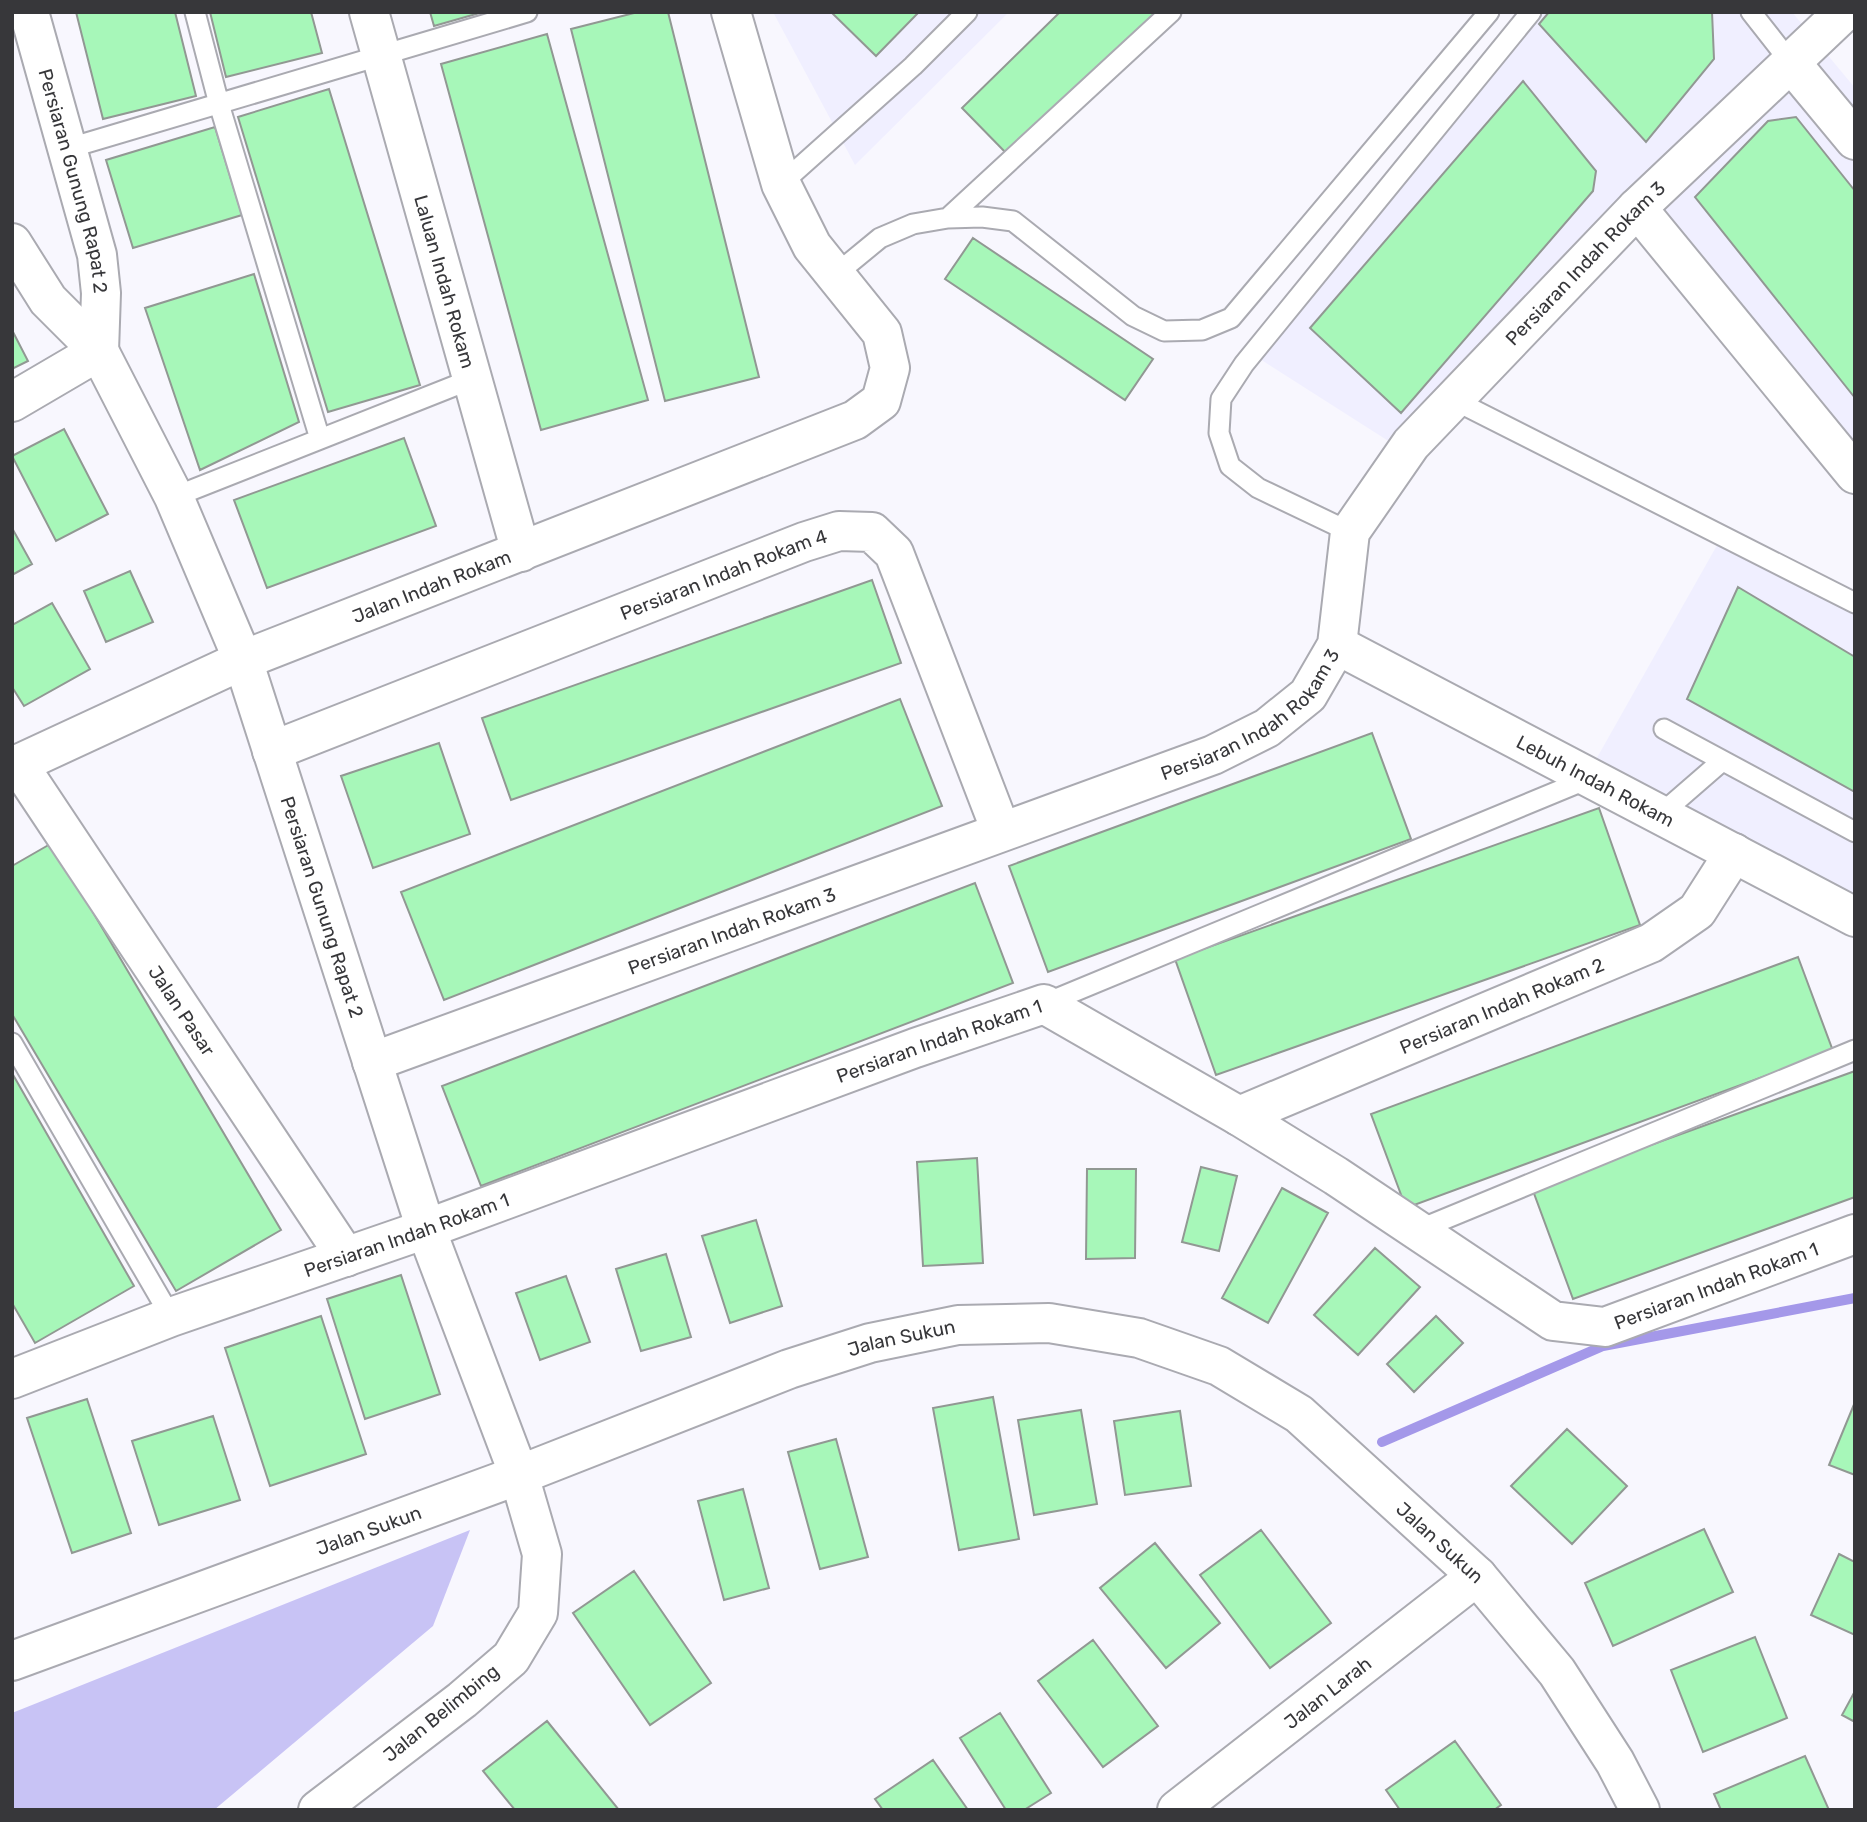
<svg xmlns="http://www.w3.org/2000/svg" width="1867" height="1822" font-family="Rubik,sans-serif">
	<style>
		.built { fill: #f0efff }
		.green { fill: #c8c3f5 }
		.lines { fill: none; stroke-linecap: round; stroke-linejoin: round }
		.stream { stroke: #a498e9; stroke-width: 10 }
		.building { fill: #a7f7b9; stroke: #919893; stroke-width: 2 }
		.lane-casing { stroke: #aaaab1; stroke-width: 23 }
		.street-casing { stroke: #aaaab1; stroke-width: 42 }
		.lane { stroke: #fff; stroke-width: 19 }
		.street { stroke: #fff; stroke-width: 38 }
		.labels { text-anchor: middle; dominant-baseline: central; stroke-width: 6; stroke-linejoin: round; paint-order: stroke }
		.street-label { font-size: 19px; fill: #37373a; stroke: #fff }
	</style>
	<rect width="100%" height="100%" fill="#f8f7fe"/>
	<path class="built" d="M773,12H1009L855,165Z
		M1528,12H1792L1855,88V479L1642,223L1390,442L1260,359Z
		M1720,540L1855,606V902L1594,763Z"/>
	<path class="green" d="M470,1530L433,1626L214,1810H12V1713Z"/>
	<g class="lines">
		<path class="stream" d="M1382,1442L1603,1346L1855,1298"/>
	</g>
	<path class="building" d="M76,12H175L196,96L103,119Z
		M210,12H311L322,53L226,77Z
		M430,12H483L434,26Z
		M638,12H668L759,377L665,401L571,29Z
		M831,12H919L876,56Z
		M1060,12H1157L1009,156L962,108Z
		M1549,12H1712L1714,59L1646,142L1539,24Z
		M547,34L648,400L541,430L441,64Z
		M1523,81L1596,171L1593,191L1401,413L1310,328Z
		M329,89L420,385L328,412L238,117Z
		M1796,117L1855,191V398L1695,197L1768,121Z
		M215,127L242,215L133,248L106,160Z
		M973,238L1153,359L1125,400L945,279Z
		M254,274L299,422L200,470L145,308Z
		M12,330L28,361L12,369Z
		M64,429L108,514L56,541L12,456Z
		M404,438L436,526L267,588L234,500Z
		M12,528L32,564L12,575Z
		M130,571L153,622L106,642L84,591Z
		M872,580L901,663L511,800L482,718Z
		M1738,587L1855,657V792L1687,699Z
		M52,603L90,669L24,706L12,687V625Z
		M900,699L942,806L444,1000L401,892Z
		M1372,733L1411,839L1048,972L1009,866Z
		M439,743L470,834L373,868L341,776Z
		M1599,808L1640,925L1216,1075L1175,959Z
		M52,843L281,1230L176,1291L12,1014V866Z
		M975,883L1013,983L481,1186L442,1086Z
		M1798,957L1833,1051L1406,1208L1371,1114Z
		M1855,1071V1197L1573,1299L1532,1188Z
		M12,1073L134,1286L35,1343L12,1303Z
		M977,1158L983,1263L923,1266L917,1162Z
		M1201,1167L1237,1176L1219,1251L1182,1242Z
		M1087,1169H1136L1135,1258L1086,1259Z
		M1282,1188L1328,1213L1268,1323L1222,1298Z
		M756,1220L782,1306L730,1323L702,1236Z
		M1375,1248L1420,1287L1358,1355L1314,1315Z
		M666,1254L691,1337L641,1351L616,1269Z
		M401,1275L440,1394L365,1419L327,1299Z
		M566,1276L590,1342L540,1360L516,1293Z
		M321,1316L366,1454L270,1486L225,1348Z
		M1436,1316L1463,1343L1414,1392L1387,1364Z
		M993,1397L1019,1539L959,1550L933,1408Z
		M87,1399L131,1533L72,1553L27,1418Z
		M1855,1402V1475L1829,1465Z
		M1081,1410L1097,1504L1034,1515L1018,1420Z
		M1180,1411L1191,1486L1125,1495L1114,1421Z
		M213,1416L240,1500L159,1525L132,1441Z
		M1567,1429L1627,1486L1572,1544L1511,1486Z
		M836,1439L868,1557L820,1569L788,1452Z
		M743,1489L769,1588L724,1600L698,1501Z
		M1704,1529L1733,1592L1613,1646L1585,1583Z
		M1261,1530L1331,1623L1270,1668L1200,1575Z
		M1155,1543L1220,1623L1166,1668L1100,1588Z
		M1839,1554L1855,1562V1635L1811,1615Z
		M634,1571L711,1683L650,1725L573,1613Z
		M1755,1637L1787,1718L1703,1752L1671,1670Z
		M1093,1640L1158,1726L1103,1767L1038,1681Z
		M1855,1691V1722L1842,1715Z
		M1000,1713L1051,1793L1024,1810H1006L960,1738Z
		M547,1721L619,1810H515L483,1771Z
		M1455,1741L1501,1805L1494,1810H1400L1386,1790Z
		M1805,1756L1829,1810H1721L1714,1794Z
		M933,1760L968,1810H883L875,1799Z"/>
	<g class="lines">
		<g class="lane-casing">
			<path id="lane" d="M195,12L219,104L320,439
				M1751,12L1791,63
				M66,149L527,12
				M781,184L913,66L967,12
				M948,218L1171,12
				M835,275L880,238L913,224L948,218L982,217L1013,221L1133,316L1164,331L1202,330L1231,318L1489,12
				M1454,400L1855,603
				M174,497L472,379
				M1350,532L1258,488L1230,466L1219,433L1221,399L1244,364L1531,12
				M1664,729L1855,832
				M1661,814L1722,761
				M1044,1004L1590,778
				M12,1043L171,1317
				M1418,1230L1855,1050"/>
		</g>
		<g class="street-casing">
			<g id="street">
				<path id="s1" d="M29,12L97,255L101,293L99,351"/>
				<path id="s2" d="M369,12L521,552"/>
				<path d="M1791,63L1855,140"/>
				<path d="M1637,208L1855,474"/>
				<path id="s3" d="M12,243L48,300L99,351L174,497L243,660L426,1229L519,1475L542,1554L538,1613L511,1658L462,1700L318,1810"/>
				<path d="M12,402L99,351"/>
				<path id="s4" d="M1337,645L1855,917"/>
				<path id="s5" d="M272,751L804,542L839,531L872,532L894,553L1001,831"/>
				<path id="s6" d="M18,764L346,1257"/>
				<path id="s7" d="M12,767L243,660L855,420L881,401L890,368L882,333L812,246L781,184L731,12"/>
				<path id="s8" d="M372,1062L1213,755L1267,728L1308,695L1337,645L1350,532L1411,444L1637,208L1844,12"/>
				<path id="s9" d="M1239,1116L1651,943L1697,911L1734,853"/>
				<path id="s10" d="M12,1379L171,1317L426,1229L915,1048L1044,1004L1239,1116L1336,1176L1553,1321L1605,1327L1855,1234"/>
				<path id="s11" d="M12,1661L519,1475L789,1369L870,1343L958,1325L1049,1323L1139,1338L1219,1366L1299,1414L1477,1576L1557,1672L1615,1762L1640,1810"/>
				<path id="s12" d="M1177,1810L1477,1576"/>
			</g>
		</g>
		<use href="#lane" class="lane"/>
		<use href="#street" class="street"/>
	</g>
	<g class="labels">
		<g class="street-label">
			<text stroke="none"><textPath href="#s1" startOffset="175">Persiaran Gunung Rapat 2</textPath></text>
			<text stroke="none"><textPath href="#s8" startOffset="1538">Persiaran Indah Rokam 3</textPath></text>
			<text stroke="none"><textPath href="#s2" startOffset="280">Laluan Indah Rokam</textPath></text>
			<text stroke="none"><textPath href="#s5" startOffset="485">Persiaran Indah Rokam 4</textPath></text>
			<text stroke="none"><textPath href="#s7" startOffset="457">Jalan Indah Rokam</textPath></text>
			<text stroke="none"><textPath href="#s8" startOffset="950">Persiaran Indah Rokam 3</textPath></text>
			<text stroke="none"><textPath href="#s4" startOffset="292">Lebuh Indah Rokam</textPath></text>
			<text stroke="none"><textPath href="#s3" startOffset="740">Persiaran Gunung Rapat 2</textPath></text>
			<text stroke="none"><textPath href="#s8" startOffset="383">Persiaran Indah Rokam 3</textPath></text>
			<text stroke="none"><textPath href="#s9" startOffset="285">Persiaran Indah Rokam 2</textPath></text>
			<text stroke="none"><textPath href="#s6" startOffset="296">Jalan Pasar</textPath></text>
			<text stroke="none"><textPath href="#s10" startOffset="987">Persiaran Indah Rokam 1</textPath></text>
			<text stroke="none"><textPath href="#s10" startOffset="420">Persiaran Indah Rokam 1</textPath></text>
			<text stroke="none"><textPath href="#s10" startOffset="1869">Persiaran Indah Rokam 1</textPath></text>
			<text stroke="none"><textPath href="#s11" startOffset="947">Jalan Sukun</textPath></text>
			<text stroke="none"><textPath href="#s11" startOffset="380">Jalan Sukun</textPath></text>
			<text stroke="none"><textPath href="#s11" startOffset="1556">Jalan Sukun</textPath></text>
			<text stroke="none"><textPath href="#s12" startOffset="191">Jalan Larah</textPath></text>
			<text transform="translate(441 1713) rotate(-39)">Jalan Belimbing</text>
		</g>
	</g>
	<rect width="1867" height="1822" fill="none" stroke="#37373a" stroke-width="28"/>
</svg>
